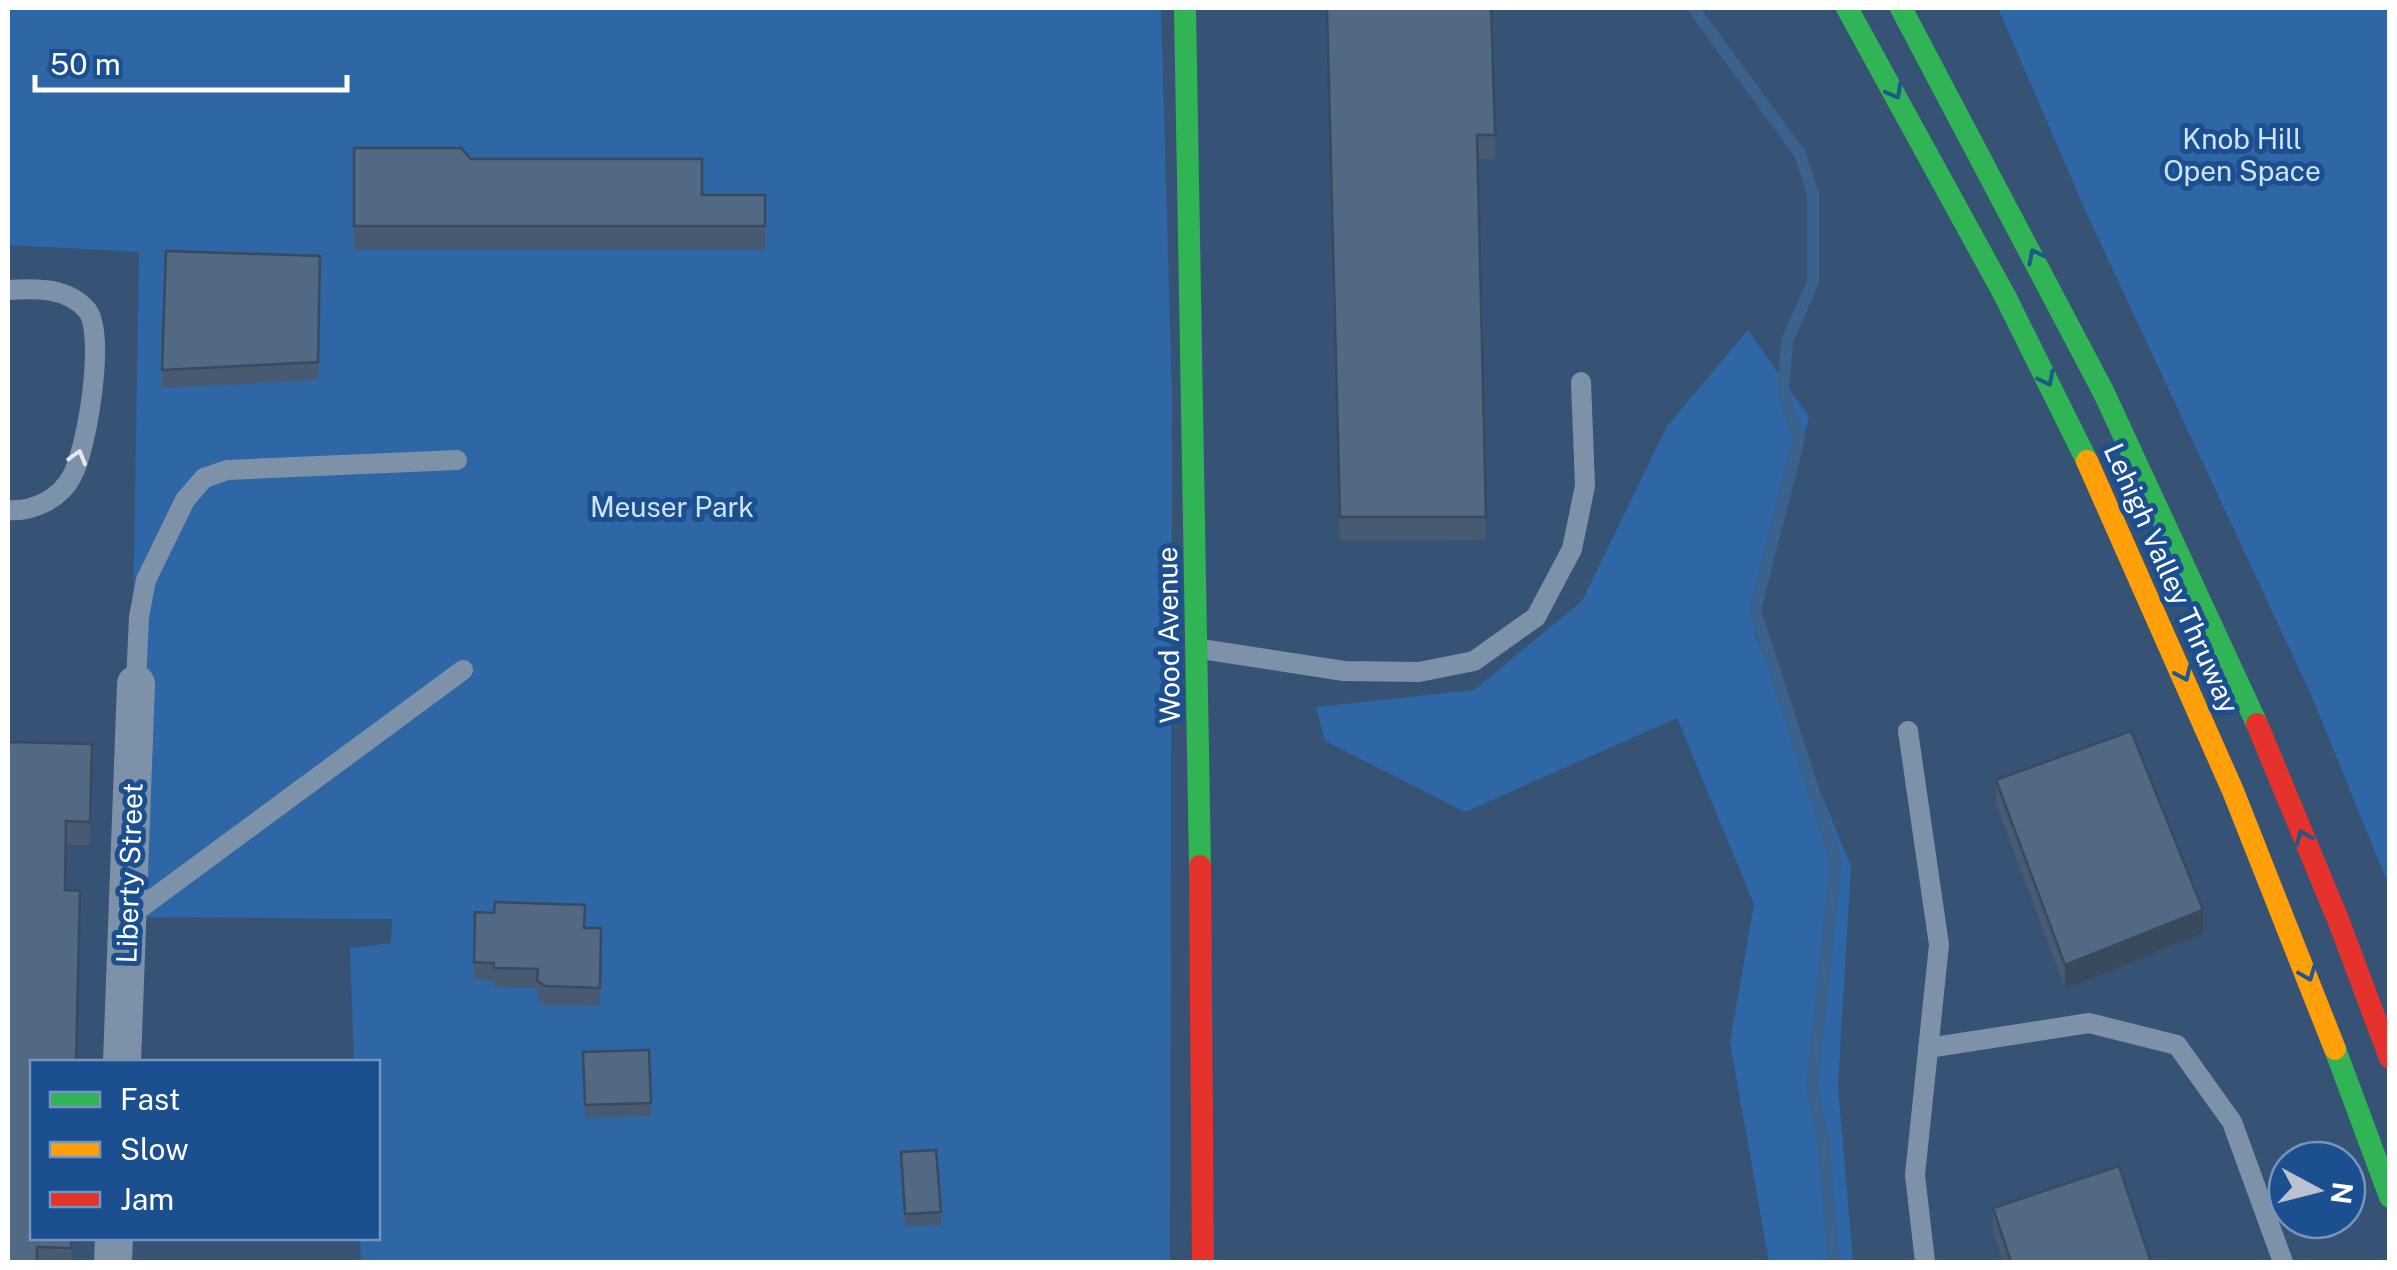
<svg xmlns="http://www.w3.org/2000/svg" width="2397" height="1270" font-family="'Public Sans',sans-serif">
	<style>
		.green { fill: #2f66a5 }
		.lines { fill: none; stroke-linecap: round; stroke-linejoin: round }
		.stream { stroke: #3b618d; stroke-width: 12 }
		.lane { stroke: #7d92a8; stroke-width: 20 }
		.street { stroke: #7d92a8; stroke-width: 38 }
		.fast { stroke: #30b455; stroke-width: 22 }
		.slow { stroke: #ff9f0a; stroke-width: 22 }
		.jam { stroke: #e5322d; stroke-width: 22 }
		.wall { fill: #475a72 }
		.shaded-wall { fill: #394a5c }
		.building { fill: #526984; stroke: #394a5c; stroke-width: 2.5 }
		.oneway { stroke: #1d5989 }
		.oneway2 { stroke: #e5e9ee }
		.labels { text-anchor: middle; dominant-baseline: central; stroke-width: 10; stroke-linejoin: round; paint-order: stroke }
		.park-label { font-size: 28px; fill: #cfe3fa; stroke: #1b4f8f }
		.street-label { font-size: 28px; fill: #fff; stroke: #1b4f8f }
	</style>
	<rect width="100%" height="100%" fill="#365274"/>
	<path class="green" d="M8,8H1161L1172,396L1170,1262H361L360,1238H378V1062H354L350,948L391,943L392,919L128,917L139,252L8,245Z
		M1998,8H2389V886L2312,697L2086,212Z
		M1748,330L1809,417L1755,634L1851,866L1838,1085L1853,1262H1769L1730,1042L1754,904L1677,718L1465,812L1325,741L1316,707L1474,690L1582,601L1667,426Z"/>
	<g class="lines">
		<path class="stream" d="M1693,8L1800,154L1813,194V282L1787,341L1783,393L1799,439L1755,610L1836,860L1812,1087L1823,1140L1834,1262"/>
		<path class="lane" d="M8,290C35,288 67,287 87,310C106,334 87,449 72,476C60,499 33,512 8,510
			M1201,649L1344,671L1419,672L1474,661L1536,617L1572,549L1585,486L1581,382
			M136,684L139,617L146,580L185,500L204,478L227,470L457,460
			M1908,731L1939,945L1915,1175L1925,1262
			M128,917L463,670
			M1928,1048L2089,1023L2177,1045L2232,1122L2283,1262"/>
		<path class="street" d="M122,1062L136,684
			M113,1262L114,1238"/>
		<path class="fast" d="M1185,8L1200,866
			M1847,8L2005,296L2087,461
			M1901,8L2104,393L2257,724
			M2335,1049L2390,1197"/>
		<path class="slow" d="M2087,461L2233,791L2335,1049"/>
		<path class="jam" d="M2257,724L2339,922L2390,1058
			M1200,866L1203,1262"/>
	</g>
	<path class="wall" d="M1326,8L1495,135V159H1478L1486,540L1340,541Z
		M354,148L471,159L702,195H765V250H354Z
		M320,256L318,380L162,388V370Z
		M8,742L92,744L90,845H66L65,890L72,1262H8Z
		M1996,780L2203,933L2065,989L1996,804Z
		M475,912L585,928H601L600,1006L546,1005L537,1000V988L494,987V981L474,980Z
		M649,1050L651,1116L585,1118L583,1052Z
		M901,1152L941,1212V1225L905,1227Z
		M1993,1208L2151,1262H2003L1993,1231Z"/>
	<path class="shaded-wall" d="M2203,910V933L2065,989V965Z"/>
	<path class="building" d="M1327,8H1491L1495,135H1477L1486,517H1340Z
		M354,148H461L471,159H702V195H765V226H354Z
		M166,251L320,256L318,362L162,370Z
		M2131,731L2203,910L2065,965L1996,780Z
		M8,742L92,744L90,822L66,821L65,890L80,891L76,1062H32V1238H72L71,1248L37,1247V1262H8Z
		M495,902L585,905L584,928H601L600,988L546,986L537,981L538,969L494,968V963L474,962L475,912L494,913Z
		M649,1050L651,1103L585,1105L583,1052Z
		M936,1150L941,1212L905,1214L901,1152Z
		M2119,1166L2151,1262H2011L1993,1208Z"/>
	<defs><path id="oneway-chevron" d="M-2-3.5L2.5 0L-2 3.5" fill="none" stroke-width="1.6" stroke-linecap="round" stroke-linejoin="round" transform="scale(2.5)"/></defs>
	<g class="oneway">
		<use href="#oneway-chevron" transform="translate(1895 92) rotate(61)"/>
		<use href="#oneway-chevron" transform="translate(2035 256) rotate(-117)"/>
		<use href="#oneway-chevron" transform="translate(2047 379) rotate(63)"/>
		<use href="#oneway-chevron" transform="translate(2184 674) rotate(66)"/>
		<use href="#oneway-chevron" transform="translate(2303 837) rotate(-112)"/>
		<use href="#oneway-chevron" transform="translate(2308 974) rotate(68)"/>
	</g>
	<use class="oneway2" href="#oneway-chevron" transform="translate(78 457) rotate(-74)"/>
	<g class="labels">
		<g class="park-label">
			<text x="2242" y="138">Knob Hill<tspan x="2242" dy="32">Open Space</tspan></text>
			<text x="672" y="506">Meuser Park</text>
		</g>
		<g class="street-label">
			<text transform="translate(2172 578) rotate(66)">Lehigh Valley Thruway</text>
			<text transform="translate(1168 635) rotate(-91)">Wood Avenue</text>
			<text transform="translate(129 873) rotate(-88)">Liberty Street</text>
		</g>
	</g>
	<rect width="2397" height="1270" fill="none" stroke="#ffffff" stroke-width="20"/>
	<rect x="30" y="1060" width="350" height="180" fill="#1b4f8f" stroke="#7695bc" stroke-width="2.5"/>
	<rect x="50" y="1092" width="50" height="15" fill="#30b455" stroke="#7695bc" stroke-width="2.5"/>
	<text x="120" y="1110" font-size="30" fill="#ffffff">Fast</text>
	<rect x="50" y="1142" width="50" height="15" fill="#ff9f0a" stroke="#7695bc" stroke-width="2.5"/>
	<text x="120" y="1160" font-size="30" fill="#ffffff">Slow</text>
	<rect x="50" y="1192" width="50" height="15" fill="#e5322d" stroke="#7695bc" stroke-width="2.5"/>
	<text x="120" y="1210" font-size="30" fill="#ffffff">Jam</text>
	<g transform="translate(2317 1190) rotate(97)"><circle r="48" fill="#1b4f8f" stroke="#7695bc" stroke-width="2.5"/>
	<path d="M0-8L18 38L0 25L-18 38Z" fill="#b9c2ce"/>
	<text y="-15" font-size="28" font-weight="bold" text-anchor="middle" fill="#ffffff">N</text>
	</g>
	<path d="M35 75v15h312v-15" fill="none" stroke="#ffffff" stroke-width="5"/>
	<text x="50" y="75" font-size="30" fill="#ffffff" stroke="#1b4f8f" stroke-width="8" paint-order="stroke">50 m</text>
</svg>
